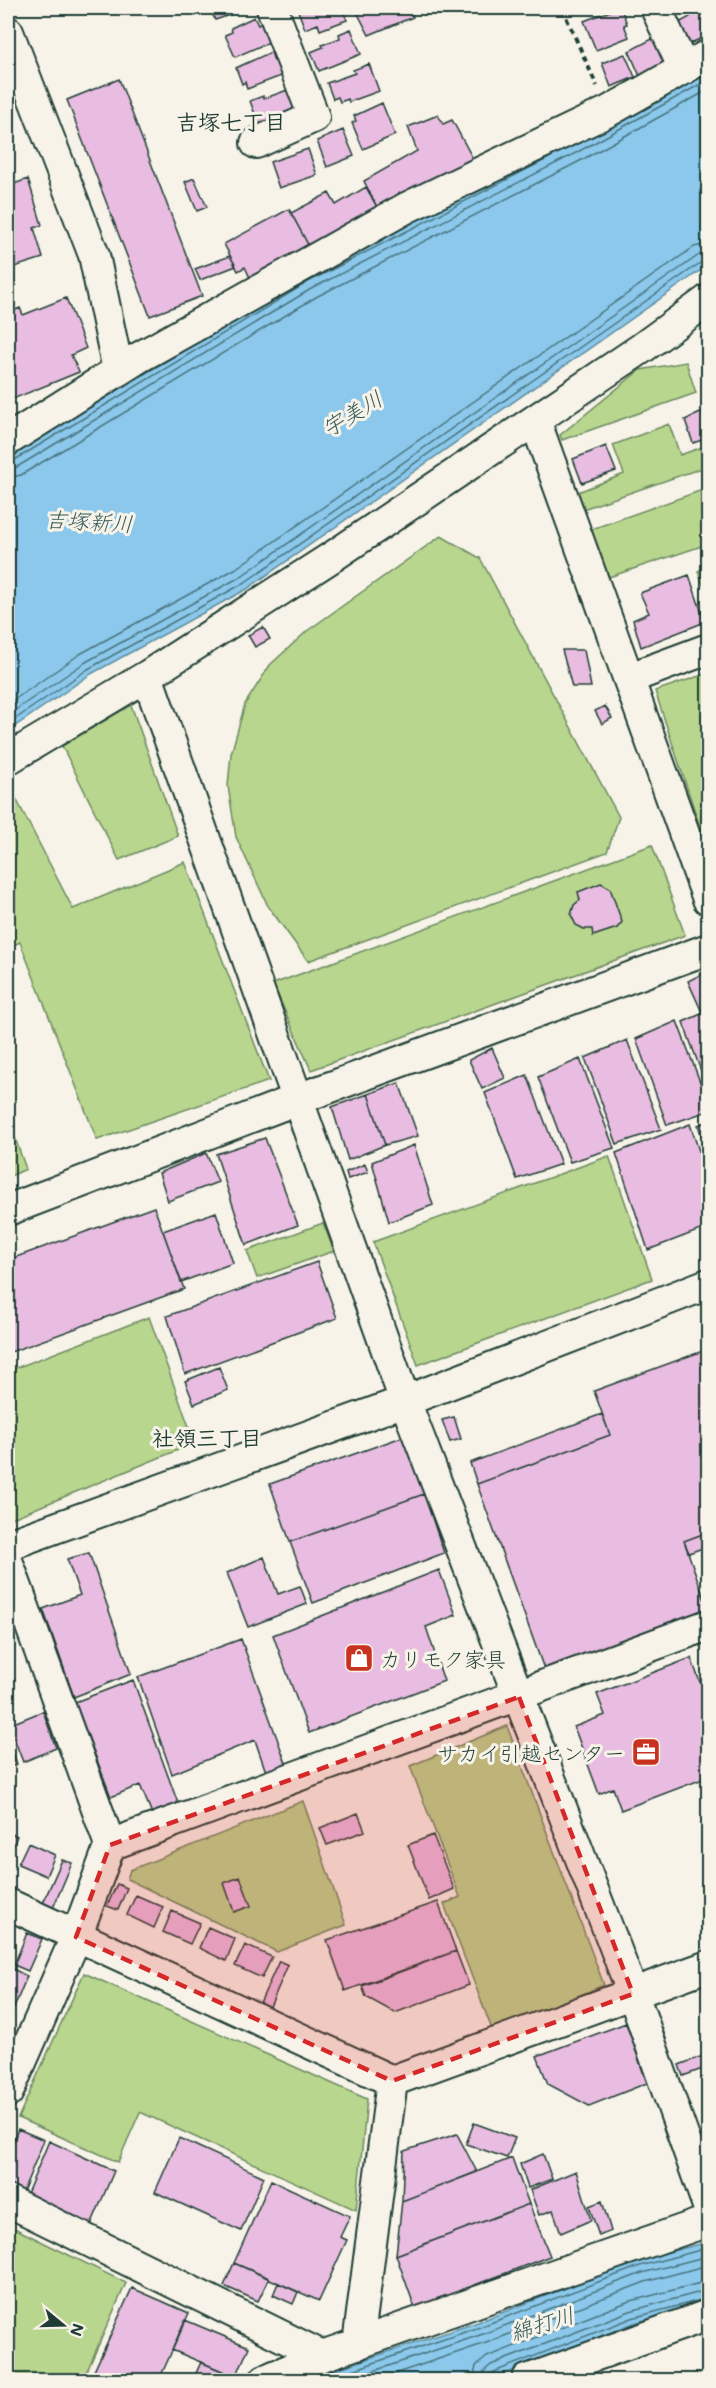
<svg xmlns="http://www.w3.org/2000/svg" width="716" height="2388" font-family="Mali,'Klee One',sans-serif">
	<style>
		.green { fill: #b8d68e; stroke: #6c8a61; stroke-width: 1.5 }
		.water { fill: #8bc8ec; stroke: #6090a2; stroke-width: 1.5 }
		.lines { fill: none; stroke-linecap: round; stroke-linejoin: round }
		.shore { stroke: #4a757e; stroke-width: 1.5 }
		.building { fill: #e9bce1; stroke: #1f3d34; stroke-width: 1.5 }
		.minor-casing { stroke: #1f3d34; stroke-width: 34 }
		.path { stroke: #1f3d34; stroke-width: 4; stroke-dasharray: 6 4.5; stroke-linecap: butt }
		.minor { stroke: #f7f3e8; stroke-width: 30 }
		.marked { fill: #d62828; fill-opacity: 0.2; stroke: #d62828; stroke-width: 4.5; stroke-dasharray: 12 8; stroke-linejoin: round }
		.labels { text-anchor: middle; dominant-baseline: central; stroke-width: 6; stroke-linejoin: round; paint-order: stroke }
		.poi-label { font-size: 21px; fill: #1f3d34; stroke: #f7f3e8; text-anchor: start }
		.neighbourhood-label { font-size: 22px; font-weight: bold; fill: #1f3d34; stroke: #f7f3e8 }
		.water-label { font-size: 22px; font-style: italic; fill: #355959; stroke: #f7f3e8 }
	</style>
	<rect width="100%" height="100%" fill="#f7f3e8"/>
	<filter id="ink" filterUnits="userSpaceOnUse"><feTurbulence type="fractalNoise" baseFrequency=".0167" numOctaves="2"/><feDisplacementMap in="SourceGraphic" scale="12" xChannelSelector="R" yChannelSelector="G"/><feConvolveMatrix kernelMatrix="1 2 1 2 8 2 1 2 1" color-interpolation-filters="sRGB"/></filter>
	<g filter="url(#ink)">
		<path class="green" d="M686,362L696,393L562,440L560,435L640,370Z
			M669,424L680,455L708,445V466L583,509L578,492L624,474L613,445Z
			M708,488V544L606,578L589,530Z
			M441,536L480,558L619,817L607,852L308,961L268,906L236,837L228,786L231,754L245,704L270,665L307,631Z
			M708,567V597L698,571Z
			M708,673V851L655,691Z
			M131,705L178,836L119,860L62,746Z
			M8,783L73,909L185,862L269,1081L97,1140L20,942L8,948Z
			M652,845L685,935L311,1070L273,984Z
			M8,1118L26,1169L8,1177Z
			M609,1156L652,1279L418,1365L373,1242Z
			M323,1223L334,1251L257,1278L247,1251Z
			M149,1317L195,1443L10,1519L8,1513V1371Z
			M507,1726L604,1985L493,2032L444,1904L460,1897L410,1766Z
			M303,1801L346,1925L277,1952L127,1879L130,1870Z
			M84,1973L367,2099L356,2210L140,2112L118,2162L18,2118Z
			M8,2225L126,2283L83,2380H8Z"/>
		<path class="water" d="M708,64V265L247,589L91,674L8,731V457L305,277Z
			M708,2242V2303L634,2323L489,2380H304L478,2322L638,2260Z"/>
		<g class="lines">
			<path class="shore" d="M8,462L13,461L308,282L549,158
				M8,469L17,467L311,289L574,154L708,80
				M8,478L21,475L316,297L578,162L708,90
				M8,704L80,654L235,569L694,247L708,244
				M8,715L84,663L240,577L699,255L708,253
				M8,724L88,669L244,583L703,261L708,260
				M323,2380L480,2327L640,2266L708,2248
				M347,2380L483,2334L642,2273L708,2256
				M376,2380L486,2343L645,2282L708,2265
				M473,2380L476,2366L487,2357L627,2302L708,2281
				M482,2380L484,2371L491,2365L630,2311L708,2290
				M489,2380L494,2372L632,2318L708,2298"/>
		</g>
		<path class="building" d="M210,8H250L215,20Z
			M297,8H342L347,20L320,30L318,24L305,29Z
			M355,8H410L413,17L369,35Z
			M573,8H587L574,12Z
			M618,8H621L627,24L624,25L629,37L596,50L584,21Z
			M699,9L701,13L705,11L708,18V35L685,46L675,25L690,17L689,14Z
			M254,17L258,25L268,20L276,39L235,57L225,35L232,32L231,28Z
			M351,29L361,54L319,71L311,52L323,47L322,45L340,38L339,34Z
			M654,38L665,65L640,76L629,51Z
			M271,52L274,61L280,59L286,74L247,89L245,82L242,84L236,68Z
			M625,54L635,77L611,87L602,63Z
			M369,64L379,91L349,102L348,99L340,102L338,97L333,99L327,83L355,73L353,70Z
			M119,79L202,296L150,316L67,100Z
			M293,88L301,109L260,127L250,101L263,96V99Z
			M382,103L395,135L363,149L352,123L356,121L354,116Z
			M438,115L443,124L452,120L473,159L379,211L364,181L417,151L408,127Z
			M343,130L354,156L327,167L317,141Z
			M308,149L317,175L279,188L270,162Z
			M194,178L207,207L197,211L185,182Z
			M28,179L42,225L34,228L43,258L8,269V186Z
			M366,187L379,211L311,250L291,213L329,193L336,205Z
			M289,209L312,252L253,284L245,267L238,271L224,244Z
			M230,256L236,266L200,280L195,269Z
			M66,298L86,348L71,355L79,372L8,401V313L20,308L23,315Z
			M707,410L708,438L693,443L685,420Z
			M606,446L616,471L582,483L573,459Z
			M689,575L705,622L641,647L633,620L649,613L640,593Z
			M263,627L270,639L255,647L248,635Z
			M562,650H584L591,687H572Z
			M605,706L612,718L602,724L595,711Z
			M601,883L610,888L622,922L617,928L593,936L592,929H584L576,925L571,915L574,905L580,900L578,892Z
			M708,971V1007L701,1010L688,981Z
			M708,1011V1090L683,1022Z
			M677,1021L708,1103V1111L667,1125L636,1039Z
			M627,1040L661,1129L617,1144L585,1058Z
			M492,1048L505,1078L482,1089L469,1060Z
			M580,1059L614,1148L570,1162L538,1077Z
			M527,1075L561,1164L517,1179L485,1093Z
			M399,1083L418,1136L385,1145L368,1094Z
			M368,1094L385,1145L348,1160L332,1107Z
			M708,1121V1155L698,1125Z
			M690,1124L708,1178V1227L648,1250L616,1153Z
			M265,1138L298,1225L246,1245L216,1154Z
			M414,1145L433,1205L389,1222L372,1162Z
			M206,1153L218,1182L168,1201L159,1173Z
			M365,1164L368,1172L348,1179L346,1172Z
			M154,1207L184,1289L8,1353V1260Z
			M216,1212L233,1263L181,1282L163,1231Z
			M317,1262L337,1318L185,1374L167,1316Z
			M708,1349V1516L706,1517L708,1532L684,1541L708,1609L544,1669L477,1484L610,1435L594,1391Z
			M219,1367L228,1390L194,1404L185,1381Z
			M602,1414L610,1435L477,1484L470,1463Z
			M454,1417L461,1439L450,1442L442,1420Z
			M402,1437L424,1494L290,1542L270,1484Z
			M424,1494L444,1553L313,1603L290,1542Z
			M708,1532V1546L689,1553L684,1541Z
			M89,1553L131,1674L74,1697L43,1609L80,1595L67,1559Z
			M264,1557L278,1594L300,1586L307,1604L248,1627L227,1573Z
			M439,1570L456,1615L426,1627L444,1681L309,1733L273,1635Z
			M241,1639L286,1763L266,1772L255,1740L172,1774L138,1677Z
			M691,1658L700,1682L708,1679V1777L621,1810L613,1788L599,1794L574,1727L605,1715L597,1694Z
			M133,1680L179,1806L153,1816L140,1785L111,1797L75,1702Z
			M43,1711L56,1748L23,1762L9,1725Z
			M8,1738L17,1764L8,1768Z
			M358,1813L365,1831L327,1845L320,1828Z
			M8,1832L17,1836L8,1857Z
			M433,1835L454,1889L429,1900L408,1845Z
			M28,1843L55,1855L46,1876L18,1864Z
			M62,1860L72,1863L53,1908L43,1903Z
			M240,1877L251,1906L234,1912L224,1883Z
			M117,1884L127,1888L118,1910L107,1906Z
			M136,1895L163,1907L154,1928L127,1915Z
			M438,1902L456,1951L345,1991L327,1940Z
			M172,1911L200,1923L190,1944L163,1932Z
			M208,1927L235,1939L226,1961L199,1948Z
			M27,1933L42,1939L28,1971L14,1965Z
			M245,1945L272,1957L262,1978L235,1966Z
			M456,1951L469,1985L395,2013L366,1997L362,1986Z
			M279,1961L288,1965L269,2009L259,2005Z
			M13,1969L27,1976L14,2008L8,2005V1982Z
			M8,2008L13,2010L8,2024Z
			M626,2023L647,2083L589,2106L548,2084L537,2056Z
			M708,2054V2067L683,2076L679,2065Z
			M474,2123L515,2138L507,2158L466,2144Z
			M18,2129L44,2140L22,2194L8,2188V2155Z
			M457,2134L477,2172L402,2201L404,2151Z
			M179,2138L264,2177L241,2231L155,2192Z
			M49,2141L114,2171L91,2225L26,2196Z
			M543,2154L552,2179L528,2188L520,2164Z
			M512,2158L529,2204L396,2255L402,2201Z
			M576,2171L591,2220L561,2233L553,2210L539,2215L530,2190Z
			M271,2180L350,2216L340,2237L347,2240L319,2301L234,2263Z
			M602,2201L611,2231L599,2236L589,2206Z
			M529,2204L550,2256L415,2308L396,2255Z
			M234,2263L269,2278L258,2301L224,2286Z
			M278,2283L298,2292L293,2304L273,2295Z
			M132,2288L189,2313L159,2380H90Z
			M185,2320L249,2347L236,2377L172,2350Z
			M201,2362L227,2373L224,2380H193Z
			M590,2364L596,2380H544Z"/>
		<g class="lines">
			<g class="minor-casing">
				<path id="minor" d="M656,8L684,69
					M8,32L94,255L118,370
					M256,143L314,117L272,8
					M535,420L708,899
					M8,440L138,358L406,208L609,111L708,55
					M147,676L405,1401L633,1994L708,2206
					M630,678L708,649
					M8,759L147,676L335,555L642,348L708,300
					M8,1210L298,1099L708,949
					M8,1545L405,1401L708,1284
					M8,1563L110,1845
					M8,1904L392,2081L708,1966
					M8,2092L76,1937L110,1845L708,1625
					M8,2201L322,2356
					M358,2344L392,2081
					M265,2380L322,2356L708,2221
					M527,2380L708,2315"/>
			</g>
			<path class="path" d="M562,8L597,86"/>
			<use href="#minor" class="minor"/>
		</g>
	</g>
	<path class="marked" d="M519,1697L633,1994L392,2081L76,1937L110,1845Z"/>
	<defs>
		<g id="shop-square" transform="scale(1.5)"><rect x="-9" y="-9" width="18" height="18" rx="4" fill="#c8321e" stroke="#f7f3e8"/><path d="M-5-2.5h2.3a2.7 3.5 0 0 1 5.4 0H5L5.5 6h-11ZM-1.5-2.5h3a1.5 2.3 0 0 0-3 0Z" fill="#fff"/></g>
		<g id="office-square" transform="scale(1.5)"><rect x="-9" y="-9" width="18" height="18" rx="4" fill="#c8321e" stroke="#f7f3e8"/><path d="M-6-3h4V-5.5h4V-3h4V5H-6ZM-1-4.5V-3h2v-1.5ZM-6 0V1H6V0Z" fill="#fff"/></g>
	</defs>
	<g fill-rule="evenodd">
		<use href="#shop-square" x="359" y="1658"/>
		<use href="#office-square" x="646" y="1752"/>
	</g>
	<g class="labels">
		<g class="poi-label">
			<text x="380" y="1658">カリモク家具</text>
			<text x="625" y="1752" text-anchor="end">サカイ引越センター</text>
		</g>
		<g class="neighbourhood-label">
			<text x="231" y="121">吉塚七丁目</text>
			<text x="207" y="1437">社領三丁目</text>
		</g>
		<g class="water-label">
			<text transform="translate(352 413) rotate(-31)">宇美川</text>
			<text transform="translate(89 521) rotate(3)">吉塚新川</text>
			<text transform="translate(542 2323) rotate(-17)">綿打川</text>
		</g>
	</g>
	<rect width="716" height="2388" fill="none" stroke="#f7f3e8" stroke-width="30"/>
	<rect x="15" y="15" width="686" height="2358" fill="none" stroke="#1f3d34" stroke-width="2" filter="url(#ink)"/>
	<g transform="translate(63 2325) rotate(109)" stroke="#f7f3e8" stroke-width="4.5" paint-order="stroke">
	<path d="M0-4.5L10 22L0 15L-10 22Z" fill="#1f3d34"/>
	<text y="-9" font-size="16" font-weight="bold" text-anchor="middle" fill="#1f3d34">N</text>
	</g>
</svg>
